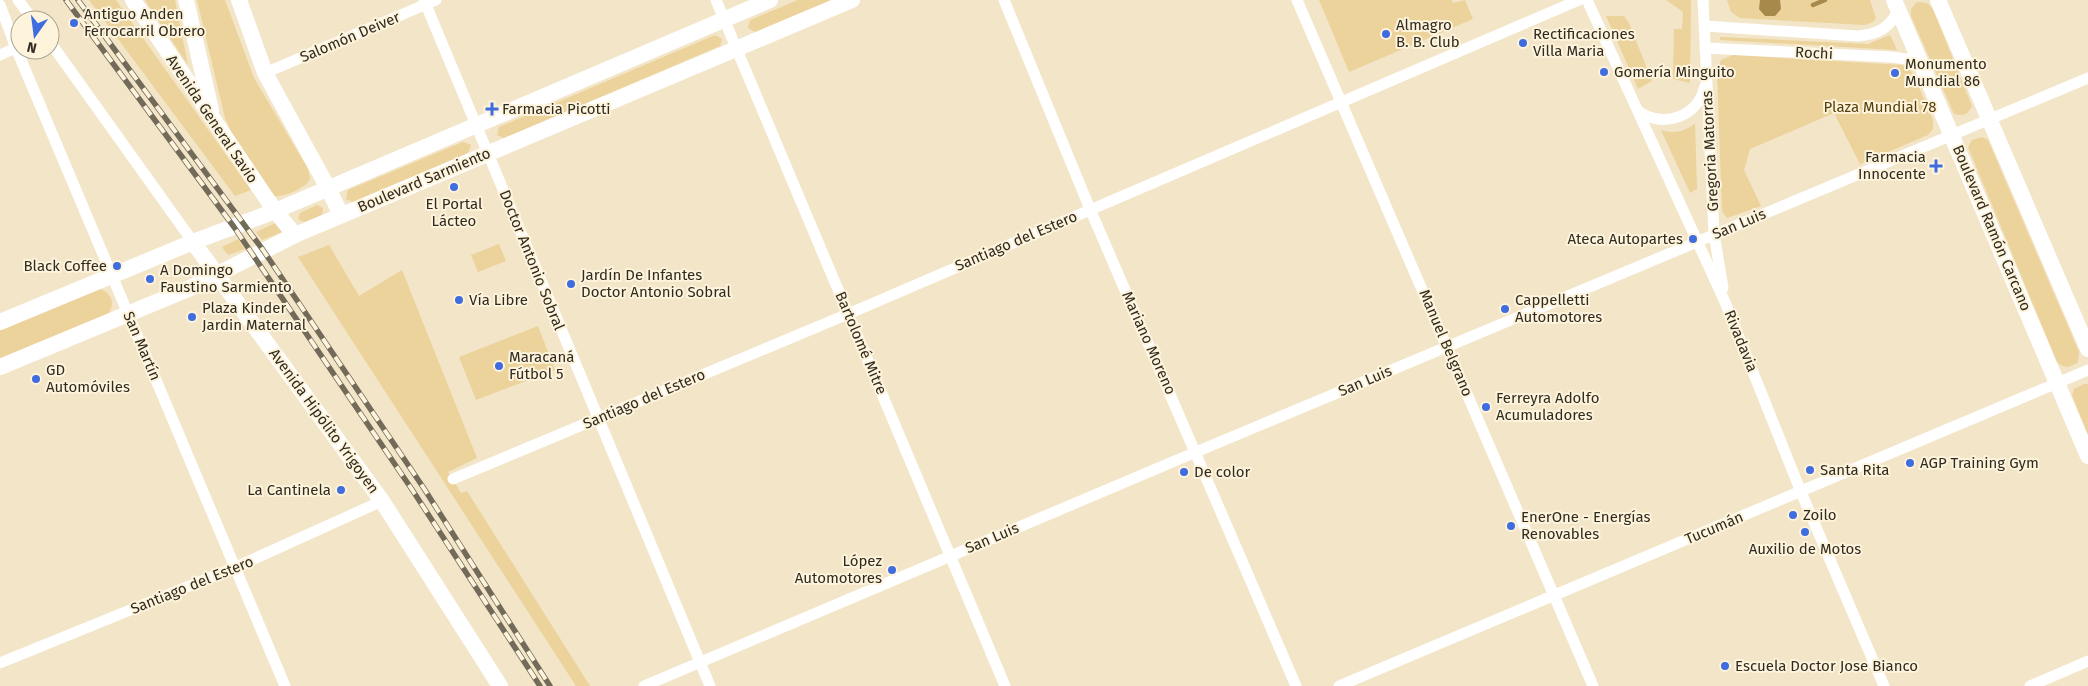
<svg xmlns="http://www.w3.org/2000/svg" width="2088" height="686" font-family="'Fira Sans',sans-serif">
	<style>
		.green { fill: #ecd29b }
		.water { fill: #a6894b }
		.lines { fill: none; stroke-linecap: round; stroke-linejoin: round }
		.stream { stroke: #a6894b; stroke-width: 4.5 }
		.street { stroke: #fff; stroke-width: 11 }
		.secondary { stroke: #fff; stroke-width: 16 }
		.rail-casing { stroke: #736b5a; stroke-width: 5.5 }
		.rail { stroke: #fef3db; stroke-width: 4; stroke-dasharray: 11; stroke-linecap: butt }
		.poi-dot { fill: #3f6cde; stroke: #fef3db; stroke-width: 2 }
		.labels { text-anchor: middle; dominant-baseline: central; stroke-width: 4; stroke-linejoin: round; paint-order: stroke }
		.poi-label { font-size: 15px; fill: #302b20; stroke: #fef3db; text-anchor: start }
		.street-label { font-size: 15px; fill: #302b20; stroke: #fef3db }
		.park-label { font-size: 15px; fill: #533e0b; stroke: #fef3db }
	</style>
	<rect width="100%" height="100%" fill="#f3e5c8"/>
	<path class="green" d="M89,0H116L251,190L235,196Z
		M145,0H175L188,65L148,5Z
		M197,0H225L254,78L308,169L310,179C306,188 283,198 273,196L231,132L225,118Z
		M798,0H831L755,32L748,28L750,20Z
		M1319,0H1452L1453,3L1465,0L1473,19L1349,72Z
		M1666,0H1691L1690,83L1673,79L1674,29H1682L1683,12Z
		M1727,0H1870L1876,18L1873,22L1865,25L1740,18L1731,12Z
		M1917,2L1927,3L1933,9L1972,106C1967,115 1964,116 1954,114L1911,16V9Z
		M1606,16H1624L1629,23L1652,81L1638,89Z
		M715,35L722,39L720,46L504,138L497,135L499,127Z
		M1890,35L1897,50L1720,40V37L1868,44Z
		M1733,55L1902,65L1911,71L1914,76L1933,120V129L1928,135L1860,164L1834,113L1750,149L1744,170L1761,206L1727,218L1722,211L1717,71L1721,60Z
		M1695,123L1697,189L1690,193L1661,130C1673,134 1685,132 1695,123Z
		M1982,137L1988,140L2079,352L2078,362C2070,368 2064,369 2057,362L1968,147L1972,140Z
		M463,142L471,145L468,153L353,202L346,199L348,190Z
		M317,205L323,208L322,215L304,222L298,219L300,213Z
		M275,223L282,232L262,240L256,232Z
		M238,239L245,249L228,255L222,247Z
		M499,244L506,261L478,272L471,255Z
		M329,245L359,296L402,270L477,458L448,472L461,493L467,491L590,686H576L298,257Z
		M97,288C110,291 117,302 108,314L0,359V328Z
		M538,326L555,370L476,400L459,357Z
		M2084,384H2088V435L2072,395L2074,389Z"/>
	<path class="water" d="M1760,0H1780L1781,9L1775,16H1765L1759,9Z"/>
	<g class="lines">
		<path class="stream" d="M1813,5L1825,0"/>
		<path class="street" d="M18,0L33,20
			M424,0L710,686
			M716,0L1005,686
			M1004,0L1090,209L1296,686
			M1297,0L1593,686
			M1587,0L1725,302L1801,492L1884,686
			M1703,0L1714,234L1723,288
			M0,5L16,48L285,686
			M1705,26L1858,36C1879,34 1889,28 1899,10
			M50,42L193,242
			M1705,48L1891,57L1907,59L1922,64
			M0,55L20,46
			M265,73L436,0
			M1638,111C1663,129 1698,117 1705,86
			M453,479L848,314L1579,0
			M0,663L236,567L382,501
			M644,686L1196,452L2088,78
			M1339,686L2088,370
			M2030,686L2088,661"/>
		<path class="secondary" d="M133,0L275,211L295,235
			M186,0L211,110
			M239,0L265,73L328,188L341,215
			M1894,0L2088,456
			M1938,0L2088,349
			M193,242L382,501L500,686
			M0,322L193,242L275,211L770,0
			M0,367L188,289L295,235L852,0"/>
		<g class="rail-casing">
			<path id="rail" d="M66,0L234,227L413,491L540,686
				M78,0L263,250L423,487L550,686"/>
		</g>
		<use href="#rail" class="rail"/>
	</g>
	<g class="poi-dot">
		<circle cx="74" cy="23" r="5"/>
		<circle cx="1386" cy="34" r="5"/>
		<circle cx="1523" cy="43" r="5"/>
		<circle cx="1604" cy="72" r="5"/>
		<circle cx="1895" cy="73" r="5"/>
		<path d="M489.5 101.5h5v5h5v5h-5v5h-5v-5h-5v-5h5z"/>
		<path d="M1933.5 158.5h5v5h5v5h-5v5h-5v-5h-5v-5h5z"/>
		<circle cx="454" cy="187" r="5"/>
		<circle cx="1693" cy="239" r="5"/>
		<circle cx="117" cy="266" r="5"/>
		<circle cx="150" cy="279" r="5"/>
		<circle cx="571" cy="284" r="5"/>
		<circle cx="459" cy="300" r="5"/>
		<circle cx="1505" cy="309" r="5"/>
		<circle cx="192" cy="317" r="5"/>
		<circle cx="499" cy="366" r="5"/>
		<circle cx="36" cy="379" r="5"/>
		<circle cx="1486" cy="407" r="5"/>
		<circle cx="1910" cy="463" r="5"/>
		<circle cx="1810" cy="470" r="5"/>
		<circle cx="1184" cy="472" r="5"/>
		<circle cx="341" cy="490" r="5"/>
		<circle cx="1793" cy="515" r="5"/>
		<circle cx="1511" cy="526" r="5"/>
		<circle cx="1805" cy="532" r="5"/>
		<circle cx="892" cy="570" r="5"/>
		<circle cx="1725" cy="666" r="5"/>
	</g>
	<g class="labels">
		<g class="poi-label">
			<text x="84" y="14">Antiguo Anden<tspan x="84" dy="17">Ferrocarril Obrero</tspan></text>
			<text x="1396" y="25">Almagro<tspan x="1396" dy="17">B. B. Club</tspan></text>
			<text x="1533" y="34">Rectificaciones<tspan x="1533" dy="17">Villa Maria</tspan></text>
			<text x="1905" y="64">Monumento<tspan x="1905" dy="17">Mundial 86</tspan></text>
			<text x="1614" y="72">Gomería Minguito</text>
			<text x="502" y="109">Farmacia Picotti</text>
			<text x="1926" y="157" text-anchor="end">Farmacia<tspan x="1926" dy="17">Innocente</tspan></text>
			<text x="454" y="204" text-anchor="middle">El Portal<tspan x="454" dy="17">Lácteo</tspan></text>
			<text x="1683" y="239" text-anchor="end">Ateca Autopartes</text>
			<text x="107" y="266" text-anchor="end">Black Coffee</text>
			<text x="160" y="270">A Domingo<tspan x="160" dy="17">Faustino Sarmiento</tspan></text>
			<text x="581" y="275">Jardín De Infantes<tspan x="581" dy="17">Doctor Antonio Sobral</tspan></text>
			<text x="469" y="300">Vía Libre</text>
			<text x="1515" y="300">Cappelletti<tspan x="1515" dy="17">Automotores</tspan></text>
			<text x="202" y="308">Plaza Kinder<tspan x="202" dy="17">Jardin Maternal</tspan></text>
			<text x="509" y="357">Maracaná<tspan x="509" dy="17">Fútbol 5</tspan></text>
			<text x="46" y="370">GD<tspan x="46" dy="17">Automóviles</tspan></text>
			<text x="1496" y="398">Ferreyra Adolfo<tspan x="1496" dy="17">Acumuladores</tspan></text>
			<text x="1920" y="463">AGP Training Gym</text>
			<text x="1820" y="470">Santa Rita</text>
			<text x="1194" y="472">De color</text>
			<text x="331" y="490" text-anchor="end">La Cantinela</text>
			<text x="1803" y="515">Zoilo</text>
			<text x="1521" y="517">EnerOne - Energías<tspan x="1521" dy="17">Renovables</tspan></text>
			<text x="1805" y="549" text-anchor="middle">Auxilio de Motos</text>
			<text x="882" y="561" text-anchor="end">López<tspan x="882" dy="17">Automotores</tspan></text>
			<text x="1735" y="666">Escuela Doctor Jose Bianco</text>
		</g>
		<g class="street-label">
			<text transform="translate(350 37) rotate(-23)">Salomón Deiver</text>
			<text transform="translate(1814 53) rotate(3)">Rochi</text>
			<text transform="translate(212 119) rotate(56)">Avenida General Savio</text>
			<text transform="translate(1710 151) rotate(-93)">Gregoria Matorras</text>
			<text transform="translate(424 180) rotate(-23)">Boulevard Sarmiento</text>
			<text transform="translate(1739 224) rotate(-23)">San Luis</text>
			<text transform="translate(1992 228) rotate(67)">Boulevard Ramón Carcano</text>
			<text transform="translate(1016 241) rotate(-23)">Santiago del Estero</text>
			<text transform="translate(532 260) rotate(68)">Doctor Antonio Sobral</text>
			<text transform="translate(1741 341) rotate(68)">Rivadavia</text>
			<text transform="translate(861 343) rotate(67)">Bartolomé Mitre</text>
			<text transform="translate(1149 343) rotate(66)">Mariano Moreno</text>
			<text transform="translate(1446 343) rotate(67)">Manuel Belgrano</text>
			<text transform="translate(142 346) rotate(67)">San Martín</text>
			<text transform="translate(1365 381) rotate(-23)">San Luis</text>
			<text transform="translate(644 399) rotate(-23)">Santiago del Estero</text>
			<text transform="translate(324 421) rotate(54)">Avenida Hipólito Yrigoyen</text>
			<text transform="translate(1714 528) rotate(-23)">Tucumán</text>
			<text transform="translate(992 538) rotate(-23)">San Luis</text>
			<text transform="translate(192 585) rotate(-22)">Santiago del Estero</text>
		</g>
		<g class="park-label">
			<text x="1880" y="107">Plaza Mundial 78</text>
		</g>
	</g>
	<g transform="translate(35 35) rotate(194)"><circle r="24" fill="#fef3db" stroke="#aca390"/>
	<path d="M0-4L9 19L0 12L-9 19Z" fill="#3f6cde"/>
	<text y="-8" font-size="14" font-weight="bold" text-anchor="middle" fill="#302b20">N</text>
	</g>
</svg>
